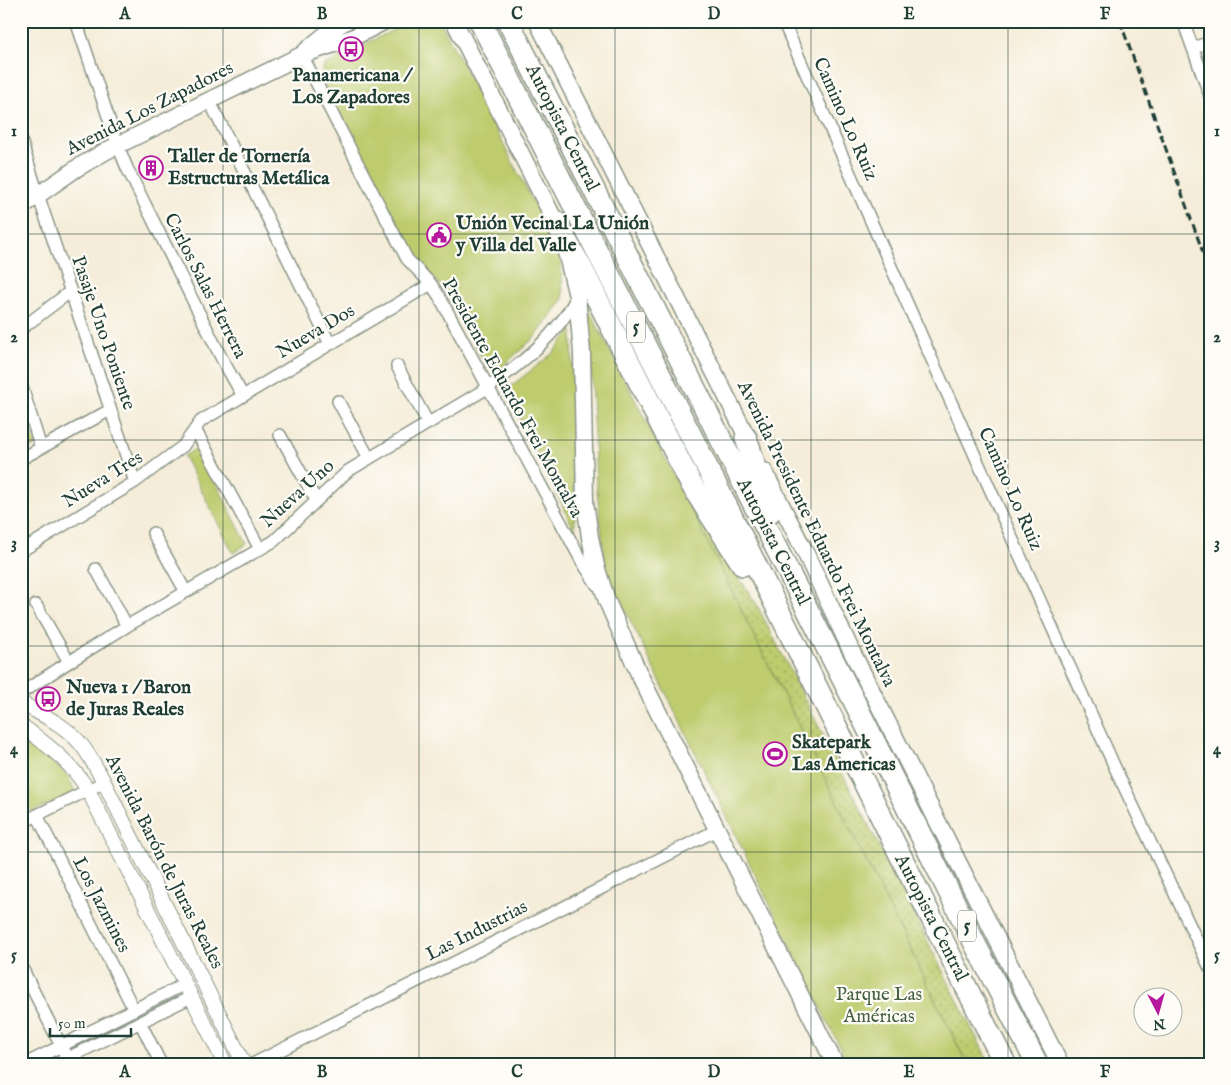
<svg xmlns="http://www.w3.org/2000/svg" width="1231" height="1085" font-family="'IM FELL English',serif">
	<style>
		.grass { fill: url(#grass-dots); stroke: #6e8451 }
		.green { fill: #becc6e; stroke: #6e8451 }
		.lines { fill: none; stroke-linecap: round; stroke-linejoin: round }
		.minor-casing { stroke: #8a9586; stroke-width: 14 }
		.tertiary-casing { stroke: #8a9586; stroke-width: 16 }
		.secondary-casing { stroke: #8a9586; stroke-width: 19 }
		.motorway-casing { stroke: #8a9586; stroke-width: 24 }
		.minor { stroke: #fff; stroke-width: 11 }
		.tertiary { stroke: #fff; stroke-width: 14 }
		.secondary { stroke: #fff; stroke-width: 16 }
		.motorway { stroke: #fff; stroke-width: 21 }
		.rail { stroke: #1f3d34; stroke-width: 3; stroke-dasharray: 8 4; stroke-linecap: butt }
		.grid { fill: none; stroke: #1f3d34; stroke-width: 1; stroke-opacity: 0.55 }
		.labels { text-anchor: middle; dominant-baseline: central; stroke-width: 4.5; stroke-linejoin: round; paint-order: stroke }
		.shield { fill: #fdfcf7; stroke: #62766e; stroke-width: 1 }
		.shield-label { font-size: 18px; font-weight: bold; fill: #1f3d34 }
		.poi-label { font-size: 19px; font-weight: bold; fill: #1f3d34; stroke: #fdfcf7; text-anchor: start }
		.street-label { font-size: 19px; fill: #1f3d34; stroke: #fdfcf7 }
		.park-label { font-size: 19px; fill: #476142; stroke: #fdfcf7 }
		.neatline { fill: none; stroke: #1f3d34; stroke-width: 2 }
		.grid-label { font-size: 16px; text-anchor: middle; font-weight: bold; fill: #1f3d34 }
	</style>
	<defs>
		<pattern id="grass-dots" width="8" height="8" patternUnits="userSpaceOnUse" patternTransform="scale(1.25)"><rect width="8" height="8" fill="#becc6e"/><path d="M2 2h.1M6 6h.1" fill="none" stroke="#9aa75b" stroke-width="1.8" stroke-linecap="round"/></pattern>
	</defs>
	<rect width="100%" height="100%" fill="#fdfcf7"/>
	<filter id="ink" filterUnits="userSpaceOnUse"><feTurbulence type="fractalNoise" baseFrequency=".02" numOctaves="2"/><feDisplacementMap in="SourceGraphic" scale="10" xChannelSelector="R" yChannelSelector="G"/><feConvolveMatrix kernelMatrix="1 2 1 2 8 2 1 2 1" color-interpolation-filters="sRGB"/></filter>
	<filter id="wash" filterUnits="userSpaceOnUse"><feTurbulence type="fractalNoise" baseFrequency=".0096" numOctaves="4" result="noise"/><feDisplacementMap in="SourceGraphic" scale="20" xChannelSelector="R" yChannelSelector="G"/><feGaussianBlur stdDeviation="1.12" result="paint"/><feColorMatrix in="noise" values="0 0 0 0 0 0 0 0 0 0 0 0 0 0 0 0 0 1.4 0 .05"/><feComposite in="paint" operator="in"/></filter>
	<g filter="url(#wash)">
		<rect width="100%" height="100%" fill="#f5edd9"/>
		<path class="grass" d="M686,499L756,603L990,1064H967Z"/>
		<path class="green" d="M411,21H440L561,256L563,300L536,336L501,368L487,367L445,291L408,249L321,78L324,65Z
			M588,308L686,499L967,1064H848L606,571L596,482Z
			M572,329L575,531L506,390L553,353Z
			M21,400L36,445L21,453Z
			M198,447L247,544L233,553L184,456Z
			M21,738L51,761L67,775L75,792L32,812L21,791Z"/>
	</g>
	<g filter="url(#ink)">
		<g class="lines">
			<g class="minor-casing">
				<path id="minor" d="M76,21L118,146L127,168L222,359L243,396
					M783,21L929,353L1117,772L1210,968
					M1183,21L1210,96
					M1193,48L1210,42
					M302,55L407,259L431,284L439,296L580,558L597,585
					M209,100L330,344
					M21,140L38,195L135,482
					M21,329L71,291
					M397,366L428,423
					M21,384L41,448
					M338,401L369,458
					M195,429L260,549
					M280,435L316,500
					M21,459L110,410
					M153,533L186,592
					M21,551L135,482L183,446L201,421L431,284
					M96,569L127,626
					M36,605L69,662
					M21,693L69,662L127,626L274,541L348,471L489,387C522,363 558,334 577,297
					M37,815L134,1010
					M21,823L104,782
					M21,966L64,1052
					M140,1022L161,1064
					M25,1064L185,984
					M56,1064L191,997
					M253,1064L717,830"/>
			</g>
			<g class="tertiary-casing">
				<path id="tertiary" d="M21,703C41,714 65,725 80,743C89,754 96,767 103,780L244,1064
					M21,725C46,744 71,762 88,790L225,1064"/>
			</g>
			<g class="secondary-casing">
				<path id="secondary" d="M454,21L555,221L567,255L577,296L582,353L585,502L590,537L596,566L607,601L640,676L835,1064
					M537,21L752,447
					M305,52C318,40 330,30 346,21
					M21,207L77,168L106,151L302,55L352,38L385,21
					M764,471L806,554L849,646L1060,1064"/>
			</g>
			<g class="motorway-casing">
				<path id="motorway" d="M480,21L711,475L953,961L1005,1064
					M508,21L851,695L976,946L1037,1064
					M555,221L581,267L690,482L704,505L743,565
					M746,438L770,512"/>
			</g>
			<use href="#minor" class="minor"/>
			<use href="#tertiary" class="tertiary"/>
			<use href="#secondary" class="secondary"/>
			<use href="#motorway" class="motorway"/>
			<path class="rail" d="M1120,21L1210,272"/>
		</g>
	</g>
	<path class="grid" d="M223,21V1064M419,21V1064M615,21V1064M811,21V1064M1008,21V1064M21,234H1210M21,440H1210M21,646H1210M21,852H1210"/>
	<defs>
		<g id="bus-ring" transform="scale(1.25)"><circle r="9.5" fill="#fdfcf7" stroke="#b5179e" stroke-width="1.5"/><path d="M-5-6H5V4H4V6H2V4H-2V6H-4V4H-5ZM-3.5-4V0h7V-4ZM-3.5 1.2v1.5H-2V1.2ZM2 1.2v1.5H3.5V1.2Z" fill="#b5179e"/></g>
		<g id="building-ring" transform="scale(1.25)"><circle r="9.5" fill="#fdfcf7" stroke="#b5179e" stroke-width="1.5"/><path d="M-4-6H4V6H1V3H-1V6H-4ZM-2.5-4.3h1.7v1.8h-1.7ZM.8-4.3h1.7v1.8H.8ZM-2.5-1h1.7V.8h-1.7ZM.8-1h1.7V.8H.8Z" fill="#b5179e"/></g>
		<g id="civic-ring" transform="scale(1.25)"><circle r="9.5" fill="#fdfcf7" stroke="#b5179e" stroke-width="1.5"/><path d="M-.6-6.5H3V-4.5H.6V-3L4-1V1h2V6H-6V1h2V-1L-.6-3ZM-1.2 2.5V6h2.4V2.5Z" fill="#b5179e"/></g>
		<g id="stadium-ring" transform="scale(1.25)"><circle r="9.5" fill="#fdfcf7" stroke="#b5179e" stroke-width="1.5"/><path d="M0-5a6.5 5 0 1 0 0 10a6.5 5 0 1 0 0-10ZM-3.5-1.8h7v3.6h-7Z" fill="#b5179e"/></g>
	</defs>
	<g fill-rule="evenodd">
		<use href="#bus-ring" x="351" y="49"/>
		<use href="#building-ring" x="151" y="168"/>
		<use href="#civic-ring" x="439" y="235"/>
		<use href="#bus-ring" x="48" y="699"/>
		<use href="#stadium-ring" x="775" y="754"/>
	</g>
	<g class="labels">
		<g class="shield">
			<rect x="627" y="311.5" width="18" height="31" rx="4"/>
			<rect x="958" y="910.5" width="18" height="31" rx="4"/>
		</g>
		<g class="shield-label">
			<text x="636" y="327">5</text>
			<text x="967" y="926">5</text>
		</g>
		<g class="poi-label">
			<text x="351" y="76" text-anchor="middle">Panamericana /<tspan x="351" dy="22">Los Zapadores</tspan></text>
			<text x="168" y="157">Taller de Tornería<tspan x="168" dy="22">Estructuras Metálica</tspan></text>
			<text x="456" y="224">Unión Vecinal La Unión<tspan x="456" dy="22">y Villa del Valle</tspan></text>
			<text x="66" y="688">Nueva 1 / Baron<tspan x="66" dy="22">de Juras Reales</tspan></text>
			<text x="792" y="743">Skatepark<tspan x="792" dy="22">Las Americas</tspan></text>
		</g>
		<g class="street-label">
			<text transform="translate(150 109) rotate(-27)">Avenida Los Zapadores</text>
			<text transform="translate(845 119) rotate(66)">Camino Lo Ruiz</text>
			<text transform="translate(562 128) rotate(63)">Autopista Central</text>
			<text transform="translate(205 286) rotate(63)">Carlos Salas Herrera</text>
			<text transform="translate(316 332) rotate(-31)">Nueva Dos</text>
			<text transform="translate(103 333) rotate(71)">Pasaje Uno Poniente</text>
			<text transform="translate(512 398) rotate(61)">Presidente Eduardo Frei Montalva</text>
			<text transform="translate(103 480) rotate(-32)">Nueva Tres</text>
			<text transform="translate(1010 489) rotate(66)">Camino Lo Ruiz</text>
			<text transform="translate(298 494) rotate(-42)">Nueva Uno</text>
			<text transform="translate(816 534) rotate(64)">Avenida Presidente Eduardo Frei Montalva</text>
			<text transform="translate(773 542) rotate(63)">Autopista Central</text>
			<text transform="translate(164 862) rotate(63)">Avenida Barón de Juras Reales</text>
			<text transform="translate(101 905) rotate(63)">Los Jazmines</text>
			<text transform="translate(931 918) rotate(63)">Autopista Central</text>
			<text transform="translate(477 931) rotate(-27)">Las Industrias</text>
		</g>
		<g class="park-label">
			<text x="879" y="995">Parque Las<tspan x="879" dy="22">Américas</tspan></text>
		</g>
	</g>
	<rect width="1231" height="1085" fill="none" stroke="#fdfcf7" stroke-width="55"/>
	<g transform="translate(1158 1012) rotate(174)"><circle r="24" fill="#fdfcf7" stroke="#a4b0a9"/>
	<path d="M0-4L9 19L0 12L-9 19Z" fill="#b5179e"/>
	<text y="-8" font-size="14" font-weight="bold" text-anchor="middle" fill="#1f3d34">N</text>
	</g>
	<path d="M50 1028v8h81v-8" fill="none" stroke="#1f3d34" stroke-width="2.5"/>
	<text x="58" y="1028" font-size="15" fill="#1f3d34" stroke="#fdfcf7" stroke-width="4" paint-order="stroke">50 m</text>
	<rect x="28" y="28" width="1176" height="1030" class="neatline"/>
	<g class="grid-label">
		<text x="125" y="19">A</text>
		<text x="322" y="19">B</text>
		<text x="517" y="19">C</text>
		<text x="714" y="19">D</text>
		<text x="909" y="19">E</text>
		<text x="1105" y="19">F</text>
		<text x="14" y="136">1</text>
		<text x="1217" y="136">1</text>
		<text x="14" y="342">2</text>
		<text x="1217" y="342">2</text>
		<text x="14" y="548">3</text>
		<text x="1217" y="548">3</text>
		<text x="14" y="754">4</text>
		<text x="1217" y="754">4</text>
		<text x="14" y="960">5</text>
		<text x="1217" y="960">5</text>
		<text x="125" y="1077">A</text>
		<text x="322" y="1077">B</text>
		<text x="517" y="1077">C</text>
		<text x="714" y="1077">D</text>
		<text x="909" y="1077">E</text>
		<text x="1105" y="1077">F</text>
	</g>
</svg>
